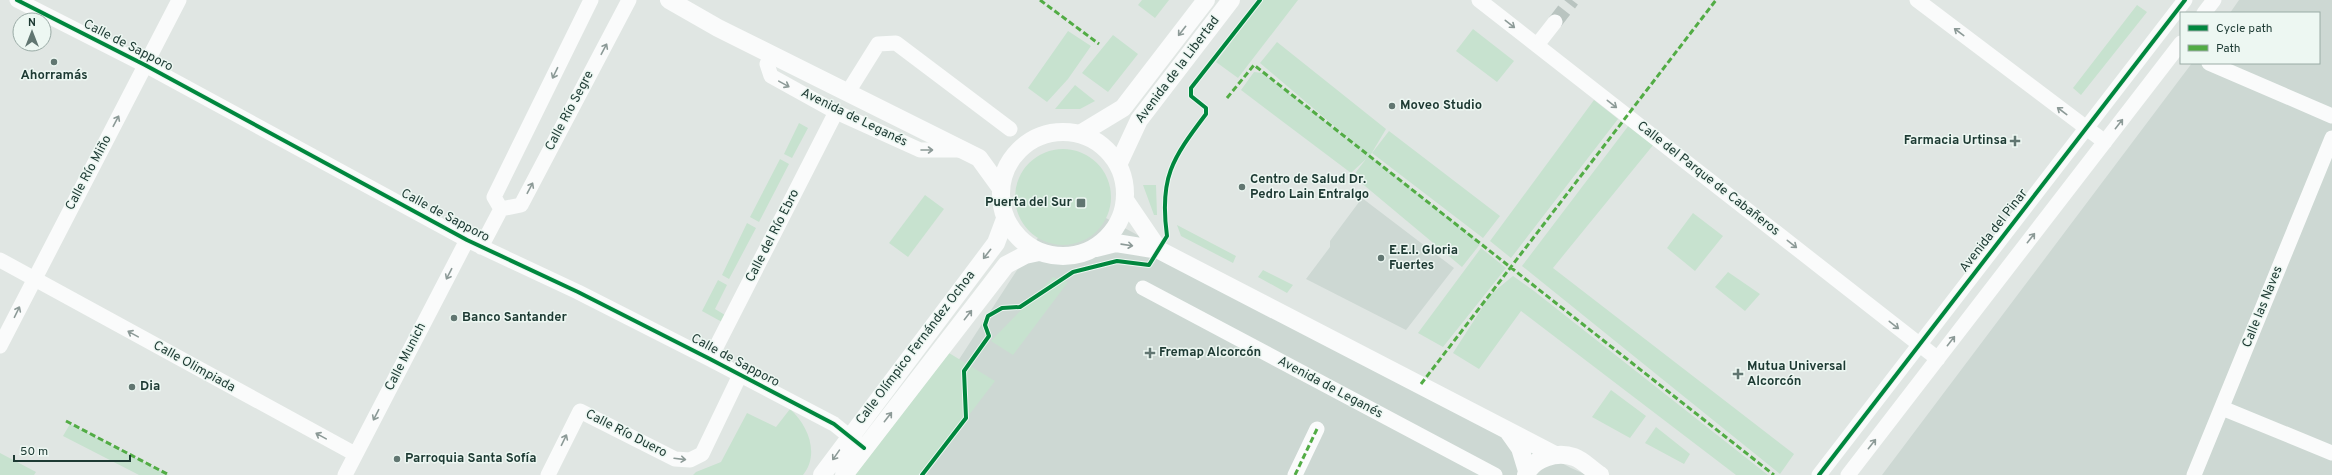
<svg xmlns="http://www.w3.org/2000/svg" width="2332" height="475" font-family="Overpass,sans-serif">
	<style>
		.built { fill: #cdd8d3 }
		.green { fill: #c7e2cf }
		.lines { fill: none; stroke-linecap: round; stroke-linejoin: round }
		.minor-tunnel { stroke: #b9c4c0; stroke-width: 15; stroke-dasharray: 15 8; stroke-linecap: butt }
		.minor { stroke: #fafbfb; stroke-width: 15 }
		.tertiary { stroke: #fafbfb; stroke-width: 18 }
		.quiet { stroke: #52ac45; stroke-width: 3; stroke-dasharray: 6 3; stroke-linecap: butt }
		.cycleway-casing { stroke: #edf7f2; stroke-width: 6 }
		.cycleway { stroke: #00873e; stroke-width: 4 }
		.oneway { stroke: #8c9a97 }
		.poi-dot { fill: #617671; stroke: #edf7f2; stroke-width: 1.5 }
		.labels { text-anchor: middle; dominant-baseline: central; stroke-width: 3; stroke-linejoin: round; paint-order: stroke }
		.street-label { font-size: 13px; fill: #1d3a33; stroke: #edf7f2 }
		.poi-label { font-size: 13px; font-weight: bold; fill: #1d3a33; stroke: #edf7f2; text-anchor: start }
	</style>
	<rect width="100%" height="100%" fill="#e0e6e3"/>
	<path class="built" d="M2239,0H2332V475H1882L2192,63H2319V13H2230Z
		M1065,196L1571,468L1587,475H884Z
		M1362,198L1454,268L1406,330L1306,279L1330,247V241Z"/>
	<path class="green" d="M1142,0H1169L1155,18L1138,5Z
		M1263,0H1298L1238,78L1216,62Z
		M2137,5L2147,12L2081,95L2073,88Z
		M1473,29L1514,61L1497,82L1456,51Z
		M1068,31L1091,46L1068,79L1047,102L1028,88Z
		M1113,35L1138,54L1108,92L1082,73Z
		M1277,42L1386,129L1370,156L1481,243L1462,267L1353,176L1366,159L1351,173L1241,90L1254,72L1262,73L1359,147L1260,63Z
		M1075,85L1095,101L1080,109H1055Z
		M1594,100L1618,119L1511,258L1490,241Z
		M799,123L808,128L792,158L784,154Z
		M1629,125L1654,144L1553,268L1794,454L1780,474L1522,266Z
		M1389,131L1500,216L1483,238L1372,153Z
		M1015 197a48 48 0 1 1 96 0a48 48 0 1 1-96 0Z
		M780,159L789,164L759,222L750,217Z
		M1143,185H1156L1157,215H1154Z
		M925,195L944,209L908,257L889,243Z
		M1693,213L1723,236L1695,271L1667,248Z
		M747,223L756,228L729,279L722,275Z
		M1177,225L1236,256L1233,263L1181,236Z
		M1481,248L1506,268L1443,347L1418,333Z
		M1263,270L1293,285L1287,293L1258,277Z
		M1728,272L1760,294L1745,311L1715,287Z
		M1513,276L1534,291L1768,475H1736L1521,311L1479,369L1453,353L1491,294Z
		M1053,277L1068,282L1013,355L991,341Z
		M718,280L727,285L715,309L725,315L722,322L702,311Z
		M949,353L995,381L923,475H855Z
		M1611,390L1646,416L1630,438L1592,417Z
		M790,409C808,425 820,454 803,475H693L696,472L721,462L747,413L776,427Z
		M70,424L169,475H139L63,436Z
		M1656,427L1690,454L1684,464L1645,443Z
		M0,453L36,472L34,475H0Z"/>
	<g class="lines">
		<path class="minor-tunnel" d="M1555,22L1572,0"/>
		<path class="minor" d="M17,0L145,65L467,240L578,292L710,359L834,424L859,444
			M1479,0L1938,359
			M1917,0L2105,142
			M2204,13L2214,0
			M1537,45L1555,22
			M771,55L767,64L771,76L836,112L920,150H963
			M2209,63L2332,116
			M848,92L878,44L896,43L1010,129
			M501,209L494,197L591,0
			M481,247L501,209L521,205L629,0
			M0,260L355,454
			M1143,288L1495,475
			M0,346L179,0
			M710,359L836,112
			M2222,408L2332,453
			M345,475L467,240
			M548,475L580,411L675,459L690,460L702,454L740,375
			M1295,475L1317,429
			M1819,475L2185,0
			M1848,475L2181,43
			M2194,475L2332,138"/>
		<path class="tertiary" d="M669,0L718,28L973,155L979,158L1000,187
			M1001 194a62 62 0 1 1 124 0a62 62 0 1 1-124 0Z
			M1080,134L1123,108L1206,0
			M1118,165L1139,120L1231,0
			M1125,200L1159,250
			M1096,248L1116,243L1159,250L1555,455
			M1508,431L1520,448L1527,471
			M822,475L996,243L1005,219
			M844,475L1006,265L1025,255L1039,252
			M1526,475C1533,458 1557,451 1574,457C1583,460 1592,470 1600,475"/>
		<path class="quiet" d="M1040,0L1099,44
			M1227,98L1254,65L1774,475
			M1421,384L1716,0
			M66,421L169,475
			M1295,475L1317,429"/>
		<g class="cycleway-casing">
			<path id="cycleway" d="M17,0L145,65L467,240L578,292L710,359L834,424L864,448
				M922,475L966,418L964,371L989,336L985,325L988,316L1002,308L1020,307L1073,272L1117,261L1149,265L1167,236C1159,178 1172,159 1206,114V108L1191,96V88L1260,0
				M1819,475L2185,0"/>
		</g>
		<use href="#cycleway" class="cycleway"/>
	</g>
	<defs><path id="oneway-shaft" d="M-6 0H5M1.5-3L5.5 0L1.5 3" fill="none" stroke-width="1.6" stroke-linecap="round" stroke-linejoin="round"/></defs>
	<g class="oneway">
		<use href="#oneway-shaft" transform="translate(1510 24) rotate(38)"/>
		<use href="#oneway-shaft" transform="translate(1182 31) rotate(128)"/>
		<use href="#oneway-shaft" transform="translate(1959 32) rotate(-143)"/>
		<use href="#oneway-shaft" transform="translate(604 49) rotate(-62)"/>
		<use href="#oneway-shaft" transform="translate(555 73) rotate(116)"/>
		<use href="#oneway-shaft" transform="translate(784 84) rotate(29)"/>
		<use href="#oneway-shaft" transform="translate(1612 104) rotate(38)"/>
		<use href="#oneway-shaft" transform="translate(2062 111) rotate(-143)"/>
		<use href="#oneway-shaft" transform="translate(116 121) rotate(-62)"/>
		<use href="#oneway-shaft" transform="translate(2119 124) rotate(-52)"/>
		<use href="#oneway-shaft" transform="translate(927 150)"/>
		<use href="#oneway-shaft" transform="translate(530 188) rotate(-62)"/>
		<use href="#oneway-shaft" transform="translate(2031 238) rotate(-52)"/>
		<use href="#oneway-shaft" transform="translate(1792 244) rotate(38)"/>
		<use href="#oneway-shaft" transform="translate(1127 245) rotate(8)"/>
		<use href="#oneway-shaft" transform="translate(987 254) rotate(128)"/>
		<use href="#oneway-shaft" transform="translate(449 274) rotate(117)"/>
		<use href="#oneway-shaft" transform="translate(17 312) rotate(-64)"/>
		<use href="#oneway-shaft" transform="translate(968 315) rotate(-52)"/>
		<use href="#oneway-shaft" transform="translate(1894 325) rotate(38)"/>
		<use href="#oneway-shaft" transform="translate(133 334) rotate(-151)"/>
		<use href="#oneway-shaft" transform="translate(1951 341) rotate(-52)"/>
		<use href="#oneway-shaft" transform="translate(376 415) rotate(117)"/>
		<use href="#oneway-shaft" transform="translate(888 417) rotate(-52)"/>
		<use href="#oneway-shaft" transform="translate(321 436) rotate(-151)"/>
		<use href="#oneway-shaft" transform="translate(564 440) rotate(-64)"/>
		<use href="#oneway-shaft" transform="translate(1872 444) rotate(-52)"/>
		<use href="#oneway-shaft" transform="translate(836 455) rotate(125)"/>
		<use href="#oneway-shaft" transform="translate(680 459) rotate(7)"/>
	</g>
	<g class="poi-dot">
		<circle cx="54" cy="62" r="4"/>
		<circle cx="1392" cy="106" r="4"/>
		<path d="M2013 135h4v4h4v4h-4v4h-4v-4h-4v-4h4z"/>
		<circle cx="1242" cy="187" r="4"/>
		<rect x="1076" y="198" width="10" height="10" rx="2"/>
		<circle cx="1381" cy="258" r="4"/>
		<circle cx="454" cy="318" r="4"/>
		<path d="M1148 347h4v4h4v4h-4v4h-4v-4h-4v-4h4z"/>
		<path d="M1736 368h4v4h4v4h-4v4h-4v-4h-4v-4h4z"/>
		<circle cx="132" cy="387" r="4"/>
		<circle cx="397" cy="459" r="4"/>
	</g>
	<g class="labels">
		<g class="street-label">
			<text transform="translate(128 46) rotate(27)">Calle de Sapporo</text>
			<text transform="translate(1178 70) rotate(-53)">Avenida de la Libertad</text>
			<text transform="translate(570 111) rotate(-62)">Calle Río Segre</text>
			<text transform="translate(854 118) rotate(26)">Avenida de Leganés</text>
			<text transform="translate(89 173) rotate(-62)">Calle Río Miño</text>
			<text transform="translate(1708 179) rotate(38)">Calle del Parque de Cabañeros</text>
			<text transform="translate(445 216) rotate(28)">Calle de Sapporo</text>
			<text transform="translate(1994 231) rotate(-52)">Avenida del Pinar</text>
			<text transform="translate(773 236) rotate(-63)">Calle del Río Ebro</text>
			<text transform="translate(2263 307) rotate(-68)">Calle las Naves</text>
			<text transform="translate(916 348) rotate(-53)">Calle Olímpico Fernández Ochoa</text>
			<text transform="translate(406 357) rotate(-63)">Calle Munich</text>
			<text transform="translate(735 361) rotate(28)">Calle de Sapporo</text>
			<text transform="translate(194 367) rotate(29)">Calle Olimpiada</text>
			<text transform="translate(1330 388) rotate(28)">Avenida de Leganés</text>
			<text transform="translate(626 434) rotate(27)">Calle Río Duero</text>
		</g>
		<g class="poi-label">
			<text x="54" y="76" text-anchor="middle">Ahorramás</text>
			<text x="1400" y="106">Moveo Studio</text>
			<text x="2007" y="141" text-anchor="end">Farmacia Urtinsa</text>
			<text x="1250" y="180">Centro de Salud Dr.<tspan x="1250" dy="15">Pedro Lain Entralgo</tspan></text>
			<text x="1072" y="203" text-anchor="end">Puerta del Sur</text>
			<text x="1389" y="251">E.E.I. Gloria<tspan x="1389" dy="15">Fuertes</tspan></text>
			<text x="462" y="318">Banco Santander</text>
			<text x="1159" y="353">Fremap Alcorcón</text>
			<text x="1747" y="367">Mutua Universal<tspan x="1747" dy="15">Alcorcón</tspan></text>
			<text x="140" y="387">Dia</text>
			<text x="405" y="459">Parroquia Santa Sofía</text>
		</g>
	</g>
	<rect x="2180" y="12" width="140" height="52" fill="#edf7f2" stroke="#9aaba6"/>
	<rect x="2188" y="25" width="20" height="6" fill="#00873e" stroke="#9aaba6"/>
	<text x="2216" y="32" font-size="12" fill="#1d3a33">Cycle path</text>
	<rect x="2188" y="45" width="20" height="6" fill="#52ac45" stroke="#9aaba6"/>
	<text x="2216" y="52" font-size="12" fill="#1d3a33">Path</text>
	<g transform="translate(32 32)"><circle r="19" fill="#edf7f2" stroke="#9aaba6"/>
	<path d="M0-3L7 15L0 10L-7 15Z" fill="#617671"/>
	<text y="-6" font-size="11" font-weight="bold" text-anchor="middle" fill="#1d3a33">N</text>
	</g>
	<path d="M14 455v6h116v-6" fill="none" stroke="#1d3a33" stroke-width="2"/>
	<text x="20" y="455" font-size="12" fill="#1d3a33" stroke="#edf7f2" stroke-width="3" paint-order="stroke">50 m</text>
</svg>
